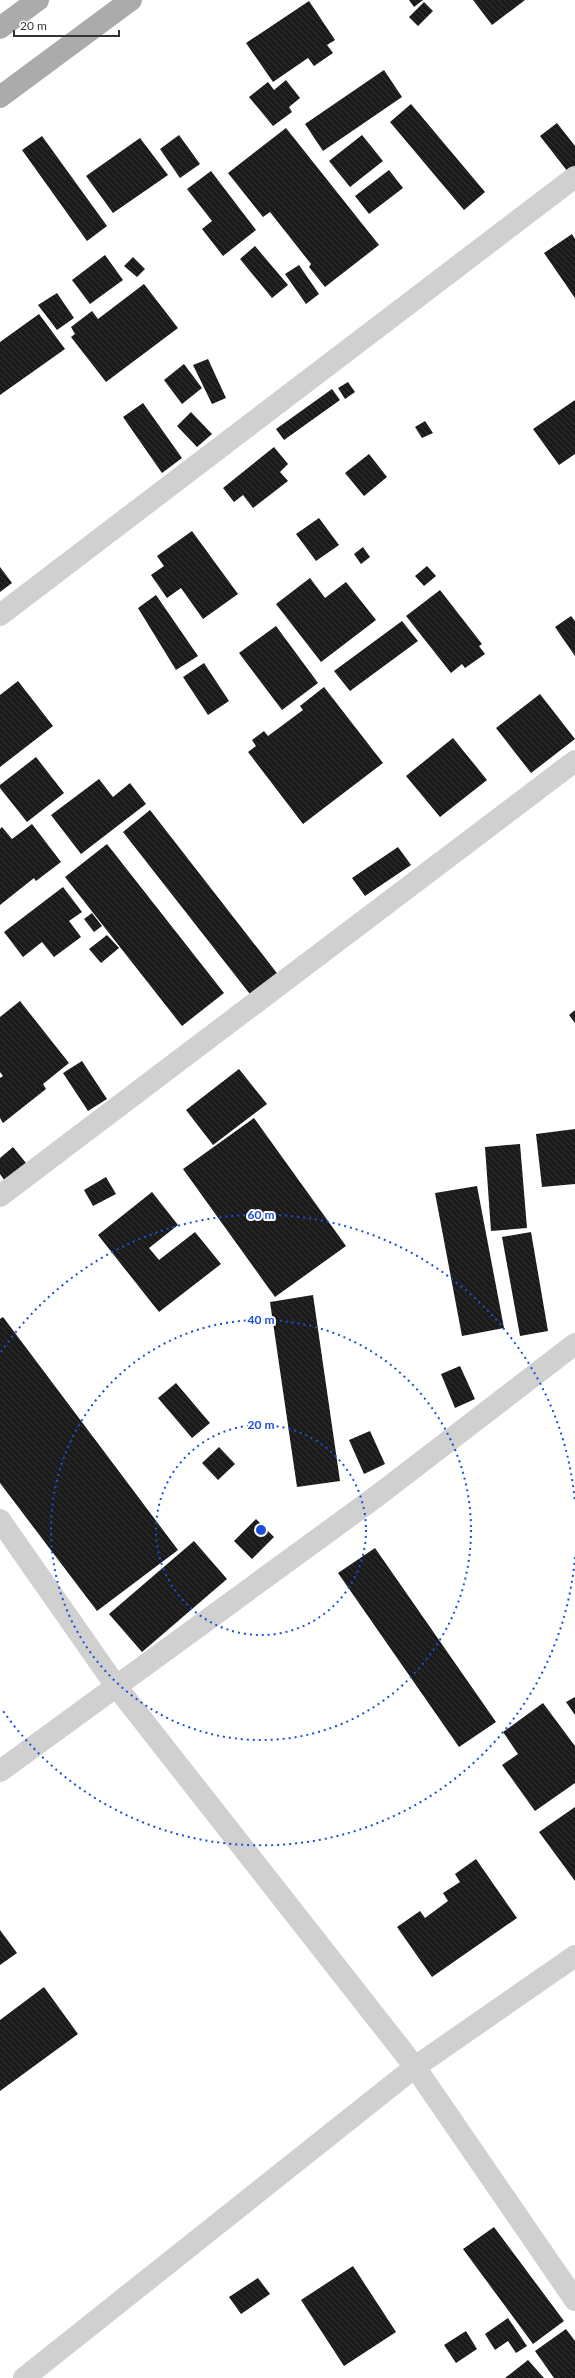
<svg xmlns="http://www.w3.org/2000/svg" width="575" height="2378" font-family="Lato,sans-serif">
	<style>
		.building { fill: url(#building-back-hatch) }
		.lines { fill: none; stroke-linecap: round; stroke-linejoin: round }
		.minor { stroke: #d0d0d0; stroke-width: 22 }
		.primary { stroke: #ababab; stroke-width: 22 }
		.ring { fill: none; stroke: #1d4ed8; stroke-width: 2; stroke-dasharray: 2 4 }
		.centre { fill: #1d4ed8; stroke: #fff; stroke-width: 2 }
		.ring-label { font-size: 12px; text-anchor: middle; font-weight: bold; fill: #1d4ed8; stroke: #fff; stroke-width: 4; stroke-linejoin: round; paint-order: stroke }
	</style>
	<defs>
		<pattern id="building-back-hatch" width="6" height="6" patternUnits="userSpaceOnUse"><rect width="6" height="6" fill="#1a1a1a"/><path d="M-1 5l2 2M0 0l6 6M5-1l2 2" fill="none" stroke="#333"/></pattern>
	</defs>
	<rect width="100%" height="100%" fill="#fff"/>
	<path class="building" d="M409,0H423L414,7Z
		M473,0H525L492,25Z
		M309,1L335,40L327,45L333,53L314,66L308,58L273,82L246,43Z
		M424,2L433,11L418,26L409,17Z
		M384,70L402,97L323,151L305,124Z
		M286,80L300,98L289,107L292,112L273,126L249,97L268,82L274,90Z
		M411,104L485,192L464,210L390,122Z
		M557,123L575,146V167L568,172L540,136Z
		M286,128L379,245L325,287L309,267L311,264L270,212L263,217L228,173Z
		M179,135L200,164L180,178L160,149Z
		M362,135L383,161L350,187L329,161Z
		M42,136L107,226L87,241L22,150Z
		M140,138L168,175L113,213L86,176Z
		M389,170L403,188L369,214L355,196Z
		M211,171L256,230L223,256L202,229L212,221L187,189Z
		M572,234L575,239V298L544,253Z
		M255,246L288,285L272,298L240,259Z
		M105,255L123,280L90,304L72,280Z
		M133,257L145,269L137,277L124,266Z
		M299,265L319,294L306,304L285,274Z
		M144,284L178,328L106,382L71,337L75,334L71,327L92,311L98,319Z
		M57,293L74,318L57,330L38,305Z
		M39,314L65,349L0,395V342Z
		M208,359L226,398L212,404L193,365Z
		M184,364L202,388L182,404L164,380Z
		M348,382L355,392L345,399L338,388Z
		M332,389L340,400L284,440L276,429Z
		M575,400V454L559,465L533,429Z
		M143,403L182,458L162,473L123,417Z
		M191,412L212,434L197,447L177,426Z
		M425,421L433,433L422,438L415,427Z
		M274,447L288,464L280,472L288,481L253,508L243,495L234,502L223,488Z
		M369,454L387,477L364,496L345,473Z
		M319,518L339,545L316,561L296,534Z
		M192,531L238,594L203,619L181,588L167,598L151,575L164,566L157,556Z
		M363,547L370,557L361,564L354,554Z
		M427,566L436,576L424,586L415,576Z
		M0,567L12,583L0,592Z
		M310,578L325,598L346,582L376,620L321,662L276,604Z
		M440,590L482,644L479,646L485,654L465,668L462,664L451,673L406,616Z
		M156,595L198,656L176,670L138,608Z
		M571,616L575,621V656L555,627Z
		M402,621L418,641L350,691L334,671Z
		M276,626L318,683L282,710L239,653Z
		M204,663L229,701L208,715L183,677Z
		M18,681L53,726L0,767V695Z
		M324,687L383,763L303,824L248,752L256,746L252,740L264,731L268,736L303,710L300,706Z
		M540,694L575,739L531,773L496,728Z
		M453,738L487,780L440,817L406,776Z
		M36,757L64,793L27,822L0,788V785Z
		M99,779L113,797L130,783L146,804L81,854L51,815Z
		M150,810L280,977L253,998L123,832Z
		M32,824L61,862L36,881L34,878L0,905V829L2,827L12,839Z
		M107,844L224,993L182,1026L65,877Z
		M398,847L411,865L365,896L352,878Z
		M63,887L82,912L69,921L81,937L54,957L42,942L23,957L4,932Z
		M92,913L102,926L94,932L84,919Z
		M107,935L119,948L101,963L89,949Z
		M20,1001L69,1063L43,1084L46,1089L3,1123L0,1118V1078L3,1076L0,1072V1017Z
		M575,1010V1023L569,1015Z
		M82,1061L107,1099L88,1111L63,1073Z
		M239,1069L267,1104L213,1145L186,1110Z
		M254,1118L346,1246L275,1297L183,1169Z
		M575,1129V1184L542,1187L536,1134Z
		M520,1144L527,1228L491,1231L485,1147Z
		M13,1147L26,1163L5,1181L0,1174V1158Z
		M106,1177L116,1194L93,1206L84,1190Z
		M477,1186L504,1328L462,1336L435,1193Z
		M152,1192L178,1225L149,1248L159,1260L195,1232L221,1264L159,1312L98,1235Z
		M531,1232L548,1331L520,1336L502,1237Z
		M313,1295L340,1481L297,1487L270,1302Z
		M3,1317L178,1550L97,1611L0,1483V1319Z
		M460,1366L475,1399L455,1408L441,1374Z
		M176,1383L210,1423L192,1438L158,1398Z
		M370,1431L385,1464L364,1474L349,1440Z
		M219,1447L235,1464L218,1480L202,1463Z
		M256,1519L274,1537L252,1559L234,1541Z
		M194,1541L227,1579L142,1652L109,1614Z
		M375,1548L496,1722L459,1747L338,1573Z
		M575,1697V1715L566,1702Z
		M543,1703L575,1746V1783L535,1811L502,1765L518,1754L503,1732Z
		M575,1807V1881L539,1832Z
		M476,1859L517,1918L432,1977L397,1927L420,1911L425,1918L448,1901L443,1893L460,1882L455,1874Z
		M0,1930L17,1953L0,1965Z
		M44,1987L78,2034L0,2091V2020Z
		M494,2227L564,2321L533,2344L463,2249Z
		M353,2266L396,2332L344,2366L301,2300Z
		M258,2278L270,2294L241,2314L229,2297Z
		M508,2318L527,2346L516,2353L508,2341L495,2350L485,2334Z
		M566,2329L575,2341V2378H554L535,2351Z
		M466,2331L477,2349L456,2363L444,2345Z
		M528,2360L544,2378H505Z"/>
	<g class="lines">
		<path class="minor" d="M0,615L575,177
			M0,1196L575,761
			M0,1520L116,1686L415,2067L575,2300
			M0,1771L377,1496L575,1344
			M24,2378L415,2067L575,1956"/>
		<path class="primary" d="M0,28L38,0
			M0,97L131,0"/>
	</g>
	<g class="ring">
		<circle cx="261" cy="1530" r="105"/>
		<circle cx="261" cy="1530" r="210"/>
		<path d="M575 1557A315 315 0 0 1 1 1708M1 1352A315 315 0 0 1 575 1503"/>
	</g>
	<circle cx="261" cy="1530" r="6" class="centre"/>
	<g class="ring-label">
		<text x="261" y="1219">60 m</text>
		<text x="261" y="1324">40 m</text>
		<text x="261" y="1429">20 m</text>
	</g>
	<path d="M14 30v6h105v-6" fill="none" stroke="#333333" stroke-width="2"/>
	<text x="20" y="30" font-size="12" fill="#333333" stroke="#ffffff" stroke-width="3" paint-order="stroke">20 m</text>
</svg>
